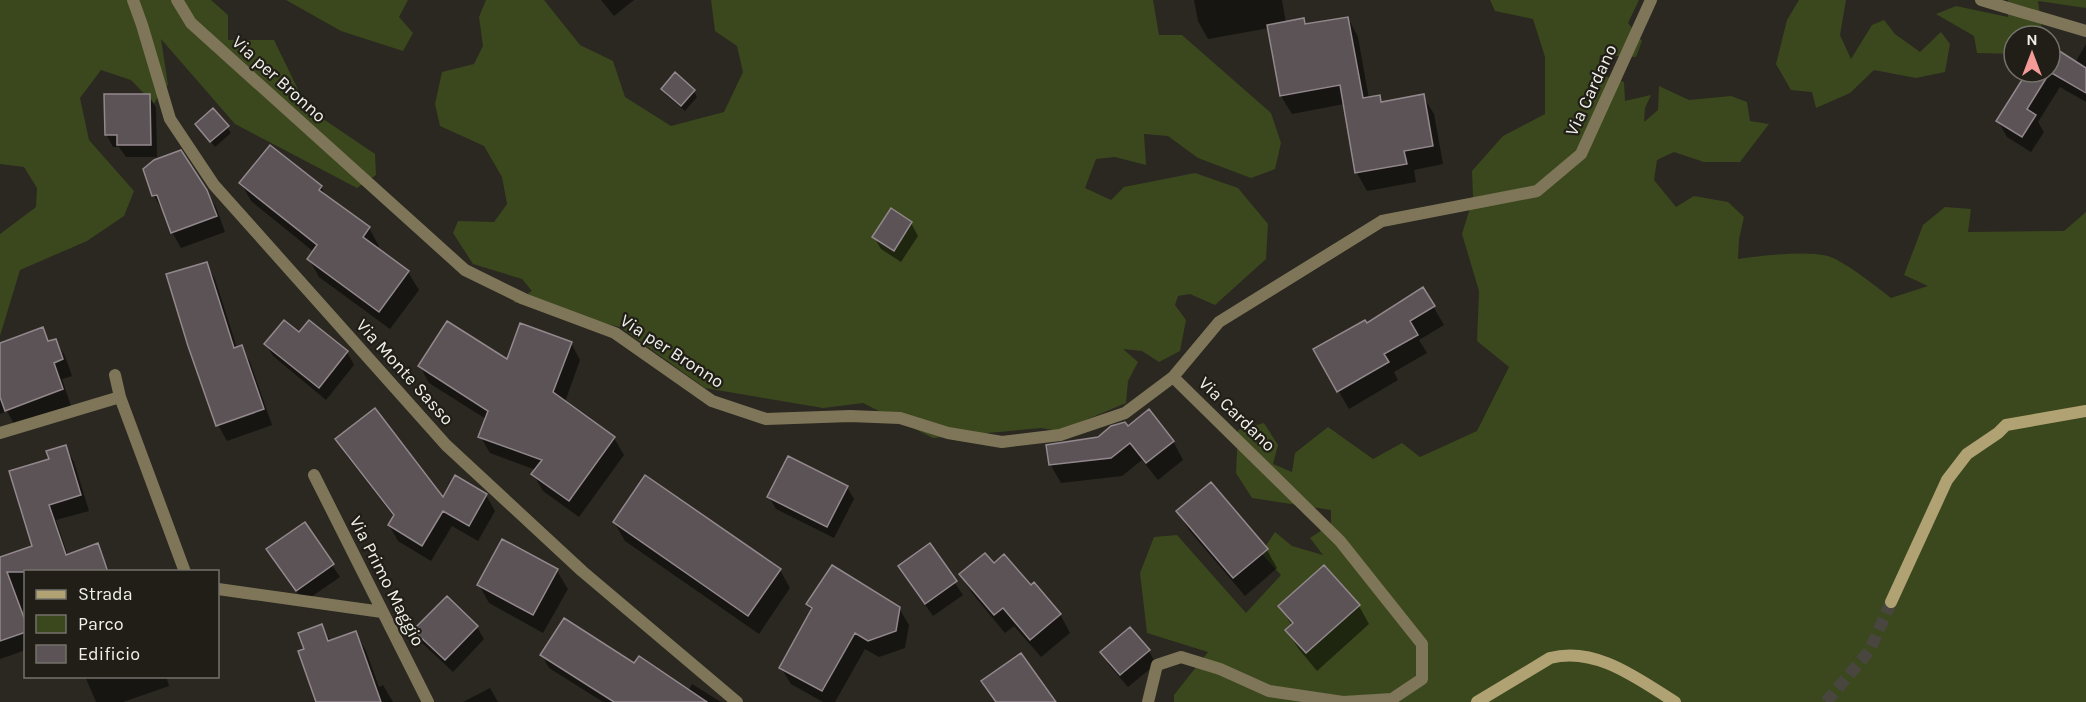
<svg xmlns="http://www.w3.org/2000/svg" width="2086" height="702" font-family="Karla,sans-serif">
	<style>
		.green { fill: #3b481d }
		.shadow { fill: #0007 }
		.building { fill: #5c5357; stroke: #92888d; stroke-width: 1.5 }
		.lines { fill: none; stroke-linecap: round; stroke-linejoin: round }
		.secondary-tunnel { stroke: #48463e; stroke-width: 12; stroke-dasharray: 12 6; stroke-linecap: butt }
		.street { stroke: #7f765a; stroke-width: 12 }
		.secondary { stroke: #b1a274; stroke-width: 12 }
		.labels { text-anchor: middle; dominant-baseline: central; stroke-width: 4.5; stroke-linejoin: round; paint-order: stroke }
		.street-label { font-size: 18px; fill: #f0efea; stroke: #201e17 }
	</style>
	<rect width="100%" height="100%" fill="#2a2820"/>
	<path class="green" d="M0,0H211L228,15V40H274L307,108L375,154L376,175L357,188L235,124L161,39L168,85L161,91L154,104L131,80L101,70L80,98L89,140L134,191L124,216L87,241L20,270L0,336V234L36,207L37,188L24,167L0,164Z
		M286,0H408L399,17L413,33L403,51L341,31Z
		M486,0H544L580,45L613,61L625,97L671,126L724,112L743,72L737,46L715,31L711,0H1153L1159,35H1182L1271,113L1281,143L1275,169L1251,178L1198,158L1168,136L1144,134L1146,165L1115,157L1096,159L1085,188L1111,200L1124,187L1195,173L1238,188L1268,224L1266,259L1215,305L1190,294L1178,296L1175,305L1186,320L1180,351L1159,362L1142,351L1123,349L1138,362L1128,381L1126,403L1059,431L1041,428L933,438L863,403L823,408L705,388L620,327L513,302L532,291L522,279L473,264L453,233L458,221L494,222L507,204L502,177L484,146L440,126L435,104L442,72L474,64L483,46L479,17Z
		M1490,0H1639L1628,23L1642,41L1636,57L1600,55L1598,74L1624,82L1625,101L1651,95L1645,108L1644,122L1658,110L1659,86L1689,100L1731,96L1747,102L1750,121L1769,124L1740,162H1704L1674,152L1657,160L1654,180L1676,207L1694,196L1728,202L1744,217L1739,239L1738,259C1763,256 1803,250 1828,256C1844,261 1877,287 1891,298L1928,286L1904,275L1923,225L1945,207L1971,209L1968,232L2064,231L2086,212V702H1174V695L1208,652L1147,633L1140,573L1154,537L1177,535L1246,613L1281,575L1261,553L1275,532L1292,546L1323,555L1310,538L1331,524V510L1252,498L1236,473L1238,430L1264,423L1278,445L1273,464L1292,472L1295,453L1328,427L1373,459L1402,443L1420,457L1477,431L1509,367L1477,341L1479,291L1462,234L1473,198L1472,171L1503,136L1545,114V57L1533,19L1495,11Z
		M1799,0H1846L1840,35L1851,59L1872,25L1884,20L1895,34L1920,52L1941,32L1950,44L1945,72L1916,78L1874,70L1850,93L1816,108L1812,92L1791,90L1776,64L1787,20Z
		M2008,0H2086V8L2038,1L2043,36H2014V54L1977,53L1974,36L1936,14L1956,6L2008,17Z"/>
	<path class="shadow" d="M601,0H634L614,16Z
		M1194,0H1282L1286,23L1303,20L1307,26L1348,18L1358,37L1369,99L1379,97L1382,103L1423,96L1434,114L1443,164L1414,170L1416,182L1367,191L1357,173L1344,104L1292,114L1281,96L1269,28L1208,39L1198,21Z
		M2086,44V102L2060,87L2038,122L2044,132L2031,152L2007,137L1998,121L2028,72H2050V47L2075,63Z
		M662,89L694,91L697,97L685,111L666,95Z
		M149,95L156,108L157,157H126L119,147H113L106,134Z
		M197,124L227,127L231,133L215,147Z
		M145,170L206,191L216,207L225,232L181,248L172,232L164,211H163L154,196Z
		M241,183L321,187L326,197L369,228L379,246L377,249L408,272L419,290L390,329L319,277L309,259L314,252L251,201Z
		M911,223L918,236L901,262L881,249L874,237Z
		M206,264L215,279L237,348L241,347L250,362L272,425L227,441L218,425Z
		M1423,289L1444,325L1419,340L1427,353L1394,372L1398,380L1349,409L1315,350L1366,325Z
		M309,322L347,352L354,365L326,400L273,356L266,344L299,334Z
		M42,329L50,342L55,340L65,356L72,376L62,379L71,406L15,426L7,411L0,414V344Z
		M571,343L580,360L565,402L614,438L624,455L579,517L543,491L533,474L536,470L490,453L480,436L486,419L429,383L420,366L507,361Z
		M1128,428L1173,441L1183,460L1158,480L1142,460L1122,476L1061,483L1050,464L1099,438Z
		M337,440L443,499L486,495L495,511L478,541L452,526L431,561L398,541L389,525L394,517L346,455Z
		M65,446L74,462L89,511L56,520L68,556L97,545L110,572H26V650L0,659V559L34,547L51,460Z
		M847,487L854,499L834,538L776,509L769,497Z
		M1178,512L1267,550L1277,568L1245,596L1189,530Z
		M614,522L780,570L790,588L759,634L625,541Z
		M304,524L340,577L304,602L275,562Z
		M930,546L963,595L933,616L907,579Z
		M993,565L1031,587L1060,614L1070,633L1041,657L1014,626L1005,633L972,593L961,575Z
		M557,571L568,589L543,633L489,603L479,585Z
		M807,604L899,608L909,625L905,648L879,657L865,649L835,702H823L791,684L781,668L812,612Z
		M1280,606H1359L1369,624L1317,671L1298,648L1287,630L1292,626Z
		M322,626L331,642L356,633L366,651L379,687L383,685L393,702H317L306,650Z
		M477,627L484,639L453,672L422,643L415,631Z
		M1149,651L1156,664L1128,687L1109,665L1102,652Z
		M542,655L634,665L688,691L692,684L721,702H603L549,668Z
		M85,676H166L169,686L123,702H96Z
		M490,688L498,702H463Z"/>
	<path class="building" d="M1348,17L1363,98L1380,95L1381,102L1424,94L1433,146L1404,151L1407,164L1355,173L1340,85L1280,96L1267,25L1304,18L1305,24Z
		M2050,45L2086,68V93L2050,72L2027,109L2036,115L2022,137L1996,121L2027,72H2050Z
		M675,72L695,90L681,106L661,89Z
		M104,94H150L151,145H117V135H105Z
		M213,108L229,126L210,142L195,124Z
		M270,145L322,186L319,190L370,227L363,237L409,271L379,312L307,259L317,245L239,183Z
		M181,150L207,190L217,216L171,233L157,195L152,196L143,169L154,160Z
		M891,208L912,222L894,251L872,237Z
		M207,262L234,348L242,345L264,409L216,426L188,346L166,274Z
		M1423,287L1435,306L1410,321L1418,335L1384,354L1389,362L1337,392L1313,349L1365,320L1367,323Z
		M284,320L299,332L309,320L348,351L319,388L264,344Z
		M447,321L507,359L520,323L572,342L553,392L615,437L569,501L531,474L542,460L478,437L488,411L418,366Z
		M43,327L48,341L56,339L63,359L54,363L63,389L5,411L0,397V343Z
		M375,408L443,497L455,475L487,494L469,526L443,511L422,546L388,525L394,515L335,439Z
		M1149,409L1174,441L1146,463L1130,443L1111,458L1049,465L1046,445L1098,437L1111,426L1125,422L1128,426Z
		M66,445L81,495L49,505L66,555L98,543L108,572H7L26,623V632L0,641V557L32,546L9,471L49,459L46,451Z
		M788,456L848,486L827,527L767,497Z
		M645,475L781,569L748,616L613,522Z
		M1211,482L1268,549L1233,578L1176,511Z
		M305,522L334,564L296,591L266,549Z
		M502,539L558,569L533,615L477,585Z
		M930,543L957,581L925,604L898,566Z
		M985,553L994,563L1004,554L1031,585L1034,582L1061,614L1030,640L1003,608L994,615L959,574Z
		M832,565L900,607L896,631L868,641L855,633L822,691L779,668L812,608L806,604Z
		M1324,565L1360,605L1306,653L1285,630L1293,623L1278,606Z
		M447,596L478,626L445,660L413,630Z
		M564,618L634,663L639,656L707,702H614L540,655Z
		M322,624L328,641L356,631L381,702H316L298,651L304,649L298,633Z
		M1130,627L1150,650L1120,675L1100,652Z
		M1021,653L1056,702H996L981,681Z"/>
	<g class="lines">
		<path class="secondary-tunnel" d="M1826,702L1870,650L1891,602"/>
		<path class="street" d="M133,0L142,25L170,119L214,185L446,445L582,571L737,702
			M177,0L191,23L465,270L524,299L615,333L712,401L766,419L850,416L900,418L948,433L1002,442L1060,435L1125,413L1173,377
			M1981,0L2086,31
			M115,375L120,397L185,572
			M0,433L120,397
			M314,475L428,702
			M218,589L382,612
			M1148,702L1157,665L1181,657L1220,669L1269,691L1343,702L1392,699L1422,679V644L1340,541L1173,377L1219,322L1382,221L1537,191L1581,154L1651,0"/>
		<path class="secondary" d="M1891,602L1947,480L1967,454L1998,433L2006,425L2086,411
			M1477,702L1550,658C1596,646 1638,679 1675,702"/>
	</g>
	<g class="labels">
		<g class="street-label">
			<text transform="translate(279 79) rotate(42)">Via per Bronno</text>
			<text transform="translate(1591 90) rotate(-65)">Via Cardano</text>
			<text transform="translate(672 351) rotate(33)">Via per Bronno</text>
			<text transform="translate(405 372) rotate(48)">Via Monte Sasso</text>
			<text transform="translate(1237 414) rotate(44)">Via Cardano</text>
			<text transform="translate(387 581) rotate(63)">Via Primo Maggio</text>
		</g>
	</g>
	<rect x="24" y="570" width="195" height="108" fill="#201e17" stroke="#73726b" stroke-width="1.5"/>
	<rect x="36" y="590" width="30" height="9" fill="#b1a274" stroke="#73726b" stroke-width="1.5"/>
	<text x="78" y="600" font-size="18" fill="#f0efea">Strada</text>
	<rect x="36" y="615" width="30" height="18" fill="#3b481d" stroke="#73726b" stroke-width="1.5"/>
	<text x="78" y="630" font-size="18" fill="#f0efea">Parco</text>
	<rect x="36" y="645" width="30" height="18" fill="#5c5357" stroke="#73726b" stroke-width="1.5"/>
	<text x="78" y="660" font-size="18" fill="#f0efea">Edificio</text>
	<g transform="translate(2032 54)"><circle r="28" fill="#201e17" stroke="#73726b" stroke-width="1.5"/>
	<path d="M0-4.5L10 22L0 15L-10 22Z" fill="#f59b97"/>
	<text y="-9" font-size="16" font-weight="bold" text-anchor="middle" fill="#f0efea">N</text>
	</g>
</svg>
